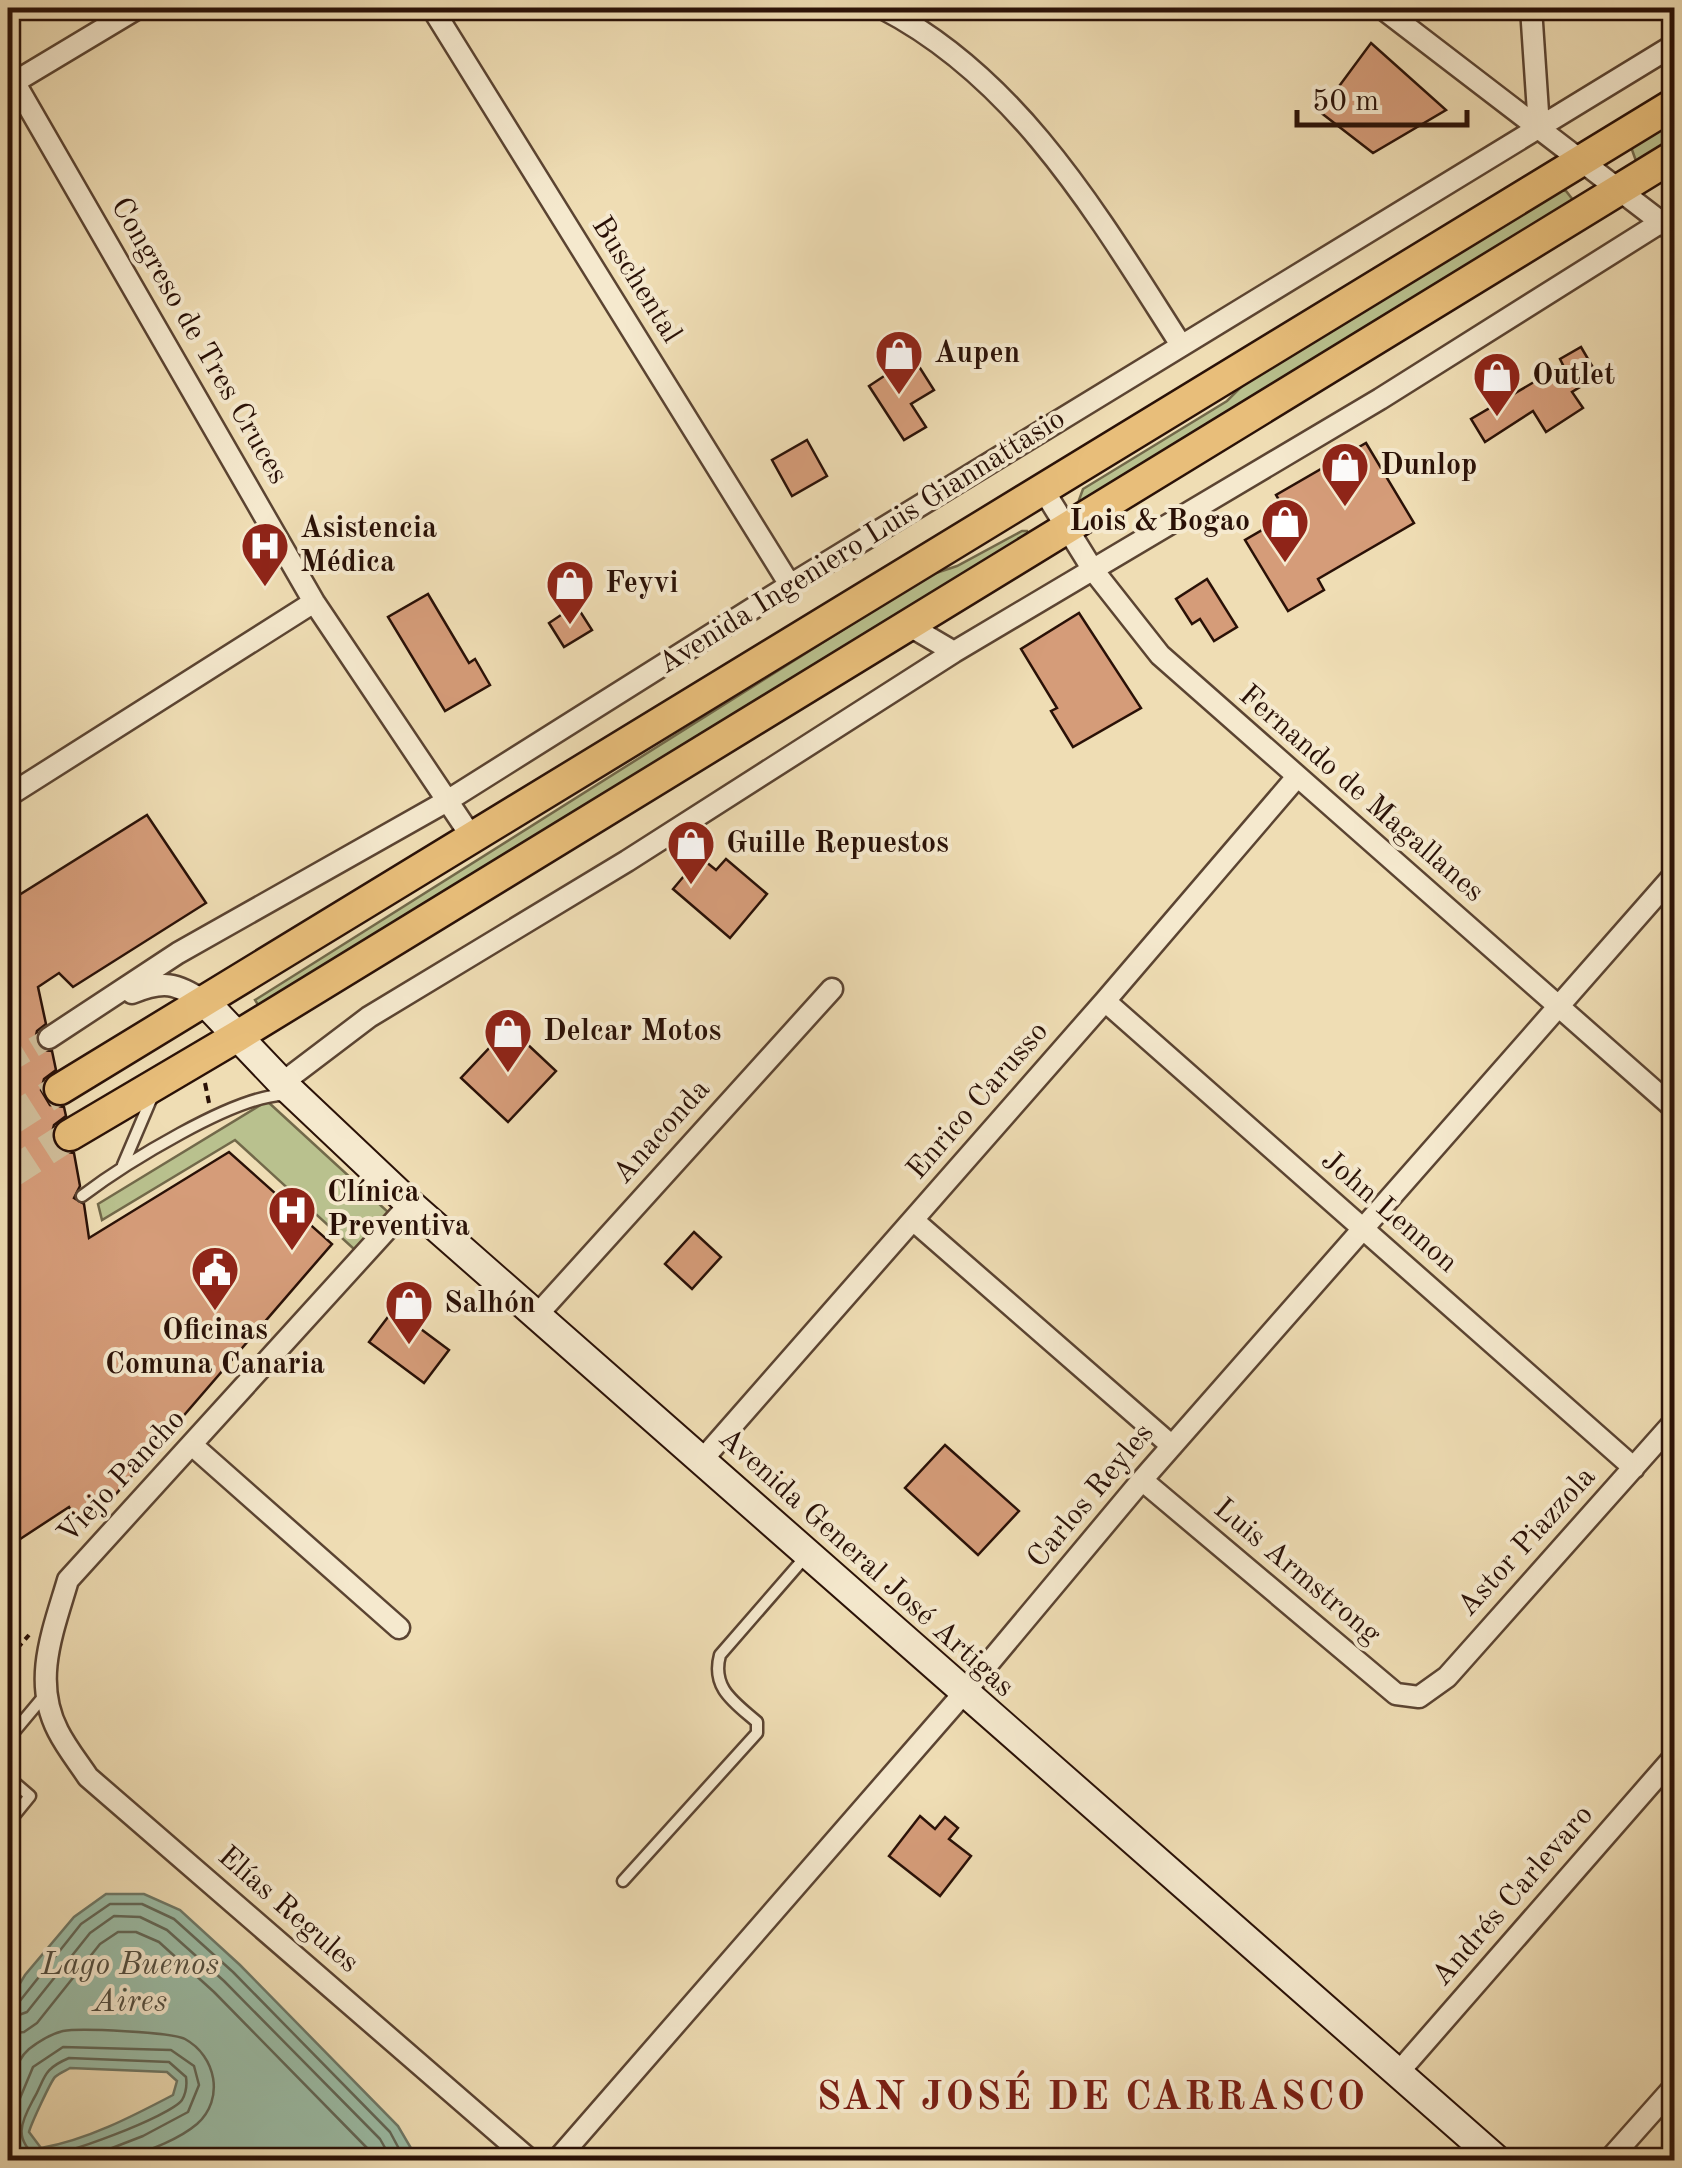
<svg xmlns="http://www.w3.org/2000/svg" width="1682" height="2168" font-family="'Old Standard TT',serif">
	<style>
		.green { fill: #b9c18e; stroke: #72694a; stroke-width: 2.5 }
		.water { fill: #9bbda7; stroke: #6e7867; stroke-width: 2.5; fill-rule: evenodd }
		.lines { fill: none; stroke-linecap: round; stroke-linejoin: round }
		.shore { stroke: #626757; stroke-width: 2.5 }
		.building { fill: #d59c79; stroke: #2a1107; stroke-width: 2.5 }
		.street-tunnel { stroke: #d1be9a; stroke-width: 20; stroke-dasharray: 20 10; stroke-linecap: butt }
		.primary-tunnel { stroke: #d1be9a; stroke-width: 30; stroke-dasharray: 30 15; stroke-linecap: butt }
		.lane-casing { stroke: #5b4432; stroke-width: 15 }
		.street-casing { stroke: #5b4432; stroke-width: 25 }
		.secondary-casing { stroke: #2a1107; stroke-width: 32 }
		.primary-casing { stroke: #2a1107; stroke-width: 35 }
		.path { stroke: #2a1107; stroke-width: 4; stroke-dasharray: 8 5; stroke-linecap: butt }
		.lane { stroke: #f5e9ce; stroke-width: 10 }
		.street { stroke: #f5e9ce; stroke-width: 20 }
		.secondary { stroke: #f5e9ce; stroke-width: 28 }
		.primary { stroke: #e8be7a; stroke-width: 30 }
		.labels { text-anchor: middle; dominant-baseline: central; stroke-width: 8; stroke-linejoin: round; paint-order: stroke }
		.street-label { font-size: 30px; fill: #2a1107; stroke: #f5e9ce }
		.poi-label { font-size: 30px; font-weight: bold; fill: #2a1107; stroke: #f5e9ce; text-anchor: start }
		.water-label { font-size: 32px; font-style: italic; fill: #524d3f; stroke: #f5e9ce }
		.district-label { font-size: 40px; font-weight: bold; letter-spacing: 2.5px; fill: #7a1f14; stroke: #f5e9ce }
	</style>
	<rect width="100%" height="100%" fill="#efddb4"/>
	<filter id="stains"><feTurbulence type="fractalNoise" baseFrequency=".002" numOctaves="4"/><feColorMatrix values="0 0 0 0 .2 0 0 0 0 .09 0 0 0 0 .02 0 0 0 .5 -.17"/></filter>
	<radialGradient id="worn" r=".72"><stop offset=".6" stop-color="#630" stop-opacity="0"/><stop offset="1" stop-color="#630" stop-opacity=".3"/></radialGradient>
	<path class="green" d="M1674,119V142L1636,161L1631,147Z
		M1559,190L1566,191L1573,200L1571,204L1082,502L1079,500L1083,489L1227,401L1244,384Z
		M1022,531H1027L1030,537L260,1008L255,1000L930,575L957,566Z
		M267,1101L388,1212L355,1250L235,1140L102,1220L98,1204Z"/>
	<path class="water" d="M106,1894H144L180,1910L240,1965L398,2126L415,2155L414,2160H8V2003L25,1975L74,1917ZM70,2068L167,2072L177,2081L173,2095C133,2116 87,2140 41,2148L29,2132C31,2124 51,2081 55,2077C59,2073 65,2071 70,2068Z"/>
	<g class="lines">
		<path class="shore" d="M8,2007L19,2002L81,1924L110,1904H142L174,1919L233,1972L390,2132L405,2160
			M8,2019L27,2012L90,1933L114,1916L140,1917L167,1930L224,1981L380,2139L392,2160
			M8,2034L24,2032L37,2023L100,1944L118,1932H136L159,1942L214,1992L368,2149L375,2160
			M69,2058L169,2062L186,2077C187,2084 186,2093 182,2100C171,2116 59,2158 38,2157C13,2140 21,2122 33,2100C46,2078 41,2070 69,2058Z
			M8,2089C15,2076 16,2060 29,2049C38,2042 51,2034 63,2031C80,2028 171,2032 185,2039C216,2056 225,2099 197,2124C177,2141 146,2151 121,2160
			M8,2127L33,2067L63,2047L171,2050L194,2066L199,2085L188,2112L143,2136L81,2160"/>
	</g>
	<path class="building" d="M1371,43L1446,110L1373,153L1320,112Z
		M1581,347L1598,376L1572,392L1583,408L1546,432L1533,411L1485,442L1471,419L1563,365L1560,359Z
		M913,357L934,390L911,404L926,427L904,440L869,386Z
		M807,440L827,476L792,496L772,460Z
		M1366,443L1414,523L1318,579L1324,590L1288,611L1245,540L1288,515L1276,495Z
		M1207,579L1237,627L1214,641L1200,619L1192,624L1176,599Z
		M428,594L469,663L475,659L490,685L445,711L388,617Z
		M576,605L592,630L564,647L549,623Z
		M1079,613L1141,708L1073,747L1051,711L1057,708L1021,649Z
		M147,815L206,903L73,987L59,973L38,987L46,1024L37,1031L35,1040L42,1050L52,1051L56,1070L44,1079L41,1090L50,1105L64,1107L66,1116L54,1125L51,1136L60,1151L74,1153L80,1186L74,1198L84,1204L89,1238L229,1152L332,1244L116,1494L76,1519L69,1507L8,1547V902Z
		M700,857L716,870L726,859L767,894L730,938L673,889Z
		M509,1027L556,1071L508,1122L461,1078Z
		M694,1232L721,1257L692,1289L665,1264Z
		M394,1309L449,1350L424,1383L369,1342Z
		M945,1445L1019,1511L978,1555L905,1488Z
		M920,1816L935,1829L945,1817L958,1828L949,1839L971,1856L940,1896L889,1856Z"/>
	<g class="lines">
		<path class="street-tunnel" d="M8,1063L49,1038"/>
		<path class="primary-tunnel" d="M8,1122L60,1089
			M8,1175L70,1135"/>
		<g class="lane-casing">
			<path id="lane" d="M123,1165L152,1097
				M82,1196C123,1165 236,1094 285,1095
				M8,1739L44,1696
				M8,1777L30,1796L8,1823
				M623,1881L757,1733V1722C734,1702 711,1688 720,1655L807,1555"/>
		</g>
		<g class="street-casing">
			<path id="street" d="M432,8L790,585
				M882,8C1020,79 1100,219 1181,345
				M1382,8L1674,232
				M1531,8L1539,127
				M8,71L314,602L473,839
				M8,86L138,8
				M1044,491L1093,570L1160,655L1674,1108
				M908,625L954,652
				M8,796L314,602
				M132,993C164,980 175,983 204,1001
				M1105,1001L1634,1468
				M49,1038L178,953L447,801L790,585L1674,45
				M282,1083L369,1017L627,861L954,652L1380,399L1674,214
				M410,1204L68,1580C53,1631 32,1681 58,1731C66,1747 78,1762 88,1777L530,2160
				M913,1220L1172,1446
				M537,1315L832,989
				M192,1445L399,1628
				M702,1460L1105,1001L1296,778
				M1142,1480L1396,1694L1419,1697L1447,1677L1674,1422
				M1397,2074L1674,1757
				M557,2160L963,1694L1142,1480L1674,875
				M1609,2160L1674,2087"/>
		</g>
		<g class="secondary-casing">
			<path id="secondary" d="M204,1001L282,1083L410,1204L1497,2160"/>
		</g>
		<g class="primary-casing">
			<path id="primary" d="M60,1089L1674,104
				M70,1135L236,1037L1674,156"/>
		</g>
		<path class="path" d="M205,1083L209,1103
			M8,1659L29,1635"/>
		<use href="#lane" class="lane"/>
		<use href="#street" class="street"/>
		<use href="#secondary" class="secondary"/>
		<use href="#primary" class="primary"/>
	</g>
	<defs>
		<g id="shop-pin" transform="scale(2.5)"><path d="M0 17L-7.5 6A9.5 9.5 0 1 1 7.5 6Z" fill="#8f2418" stroke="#f5e9ce"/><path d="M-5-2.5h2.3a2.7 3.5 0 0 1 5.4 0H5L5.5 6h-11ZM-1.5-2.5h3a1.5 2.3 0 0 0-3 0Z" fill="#fff"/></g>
		<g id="hospital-pin" transform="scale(2.5)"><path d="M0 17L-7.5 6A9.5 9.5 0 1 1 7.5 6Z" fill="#8f2418" stroke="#f5e9ce"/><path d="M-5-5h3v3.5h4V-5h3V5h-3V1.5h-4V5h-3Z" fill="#fff"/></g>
		<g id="civic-pin" transform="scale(2.5)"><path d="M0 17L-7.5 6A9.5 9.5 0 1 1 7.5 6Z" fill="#8f2418" stroke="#f5e9ce"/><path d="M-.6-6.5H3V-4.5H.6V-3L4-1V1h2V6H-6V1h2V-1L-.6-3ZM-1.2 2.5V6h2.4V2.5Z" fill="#fff"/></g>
	</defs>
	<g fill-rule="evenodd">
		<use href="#shop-pin" x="899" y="354"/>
		<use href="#shop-pin" x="1497" y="376"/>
		<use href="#shop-pin" x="1345" y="466"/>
		<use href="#shop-pin" x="1285" y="522"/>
		<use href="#hospital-pin" x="265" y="546"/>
		<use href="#shop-pin" x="570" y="584"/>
		<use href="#shop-pin" x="691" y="844"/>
		<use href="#shop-pin" x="508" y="1032"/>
		<use href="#hospital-pin" x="292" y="1210"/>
		<use href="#civic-pin" x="215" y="1270"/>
		<use href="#shop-pin" x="409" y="1304"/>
	</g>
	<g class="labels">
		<g class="street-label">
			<text transform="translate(636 280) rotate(58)">Buschental</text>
			<text transform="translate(199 341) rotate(60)">Congreso de Tres Cruces</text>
			<text transform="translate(862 542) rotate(-32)">Avenida Ingeniero Luis Giannattasio</text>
			<text transform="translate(1361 794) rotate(41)">Fernando de Magallanes</text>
			<text transform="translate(978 1101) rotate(-49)">Enrico Carusso</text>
			<text transform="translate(662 1132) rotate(-48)">Anaconda</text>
			<text transform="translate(1389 1212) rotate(41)">John Lennon</text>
			<text transform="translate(122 1477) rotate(-47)">Viejo Pancho</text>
			<text transform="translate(1091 1496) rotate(-50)">Carlos Reyles</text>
			<text transform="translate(1527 1542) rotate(-48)">Astor Piazzola</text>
			<text transform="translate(866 1563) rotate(42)">Avenida General José Artigas</text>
			<text transform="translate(1297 1572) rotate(40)">Luis Armstrong</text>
			<text transform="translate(1513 1896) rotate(-49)">Andrés Carlevaro</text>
			<text transform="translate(288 1910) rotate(41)">Elías Regules</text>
		</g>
		<g class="poi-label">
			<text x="934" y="354">Aupen</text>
			<text x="1532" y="376">Outlet</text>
			<text x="1380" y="466">Dunlop</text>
			<text x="1250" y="522" text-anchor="end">Lois &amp; Bogao</text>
			<text x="300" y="529">Asistencia<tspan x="300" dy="34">Médica</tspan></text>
			<text x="605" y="584">Feyvi</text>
			<text x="726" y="844">Guille Repuestos</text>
			<text x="543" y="1032">Delcar Motos</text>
			<text x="327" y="1193">Clínica<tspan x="327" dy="34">Preventiva</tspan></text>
			<text x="444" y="1304">Salhón</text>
			<text x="215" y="1331" text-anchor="middle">Oficinas<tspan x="215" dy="34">Comuna Canaria</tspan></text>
		</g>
		<g class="water-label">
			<text x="130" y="1966">Lago Buenos<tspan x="130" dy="37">Aires</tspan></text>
		</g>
		<g class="district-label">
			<text x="1092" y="2099">SAN JOSÉ DE CARRASCO</text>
		</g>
	</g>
	<rect width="1682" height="2168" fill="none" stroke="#efddb4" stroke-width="40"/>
	<rect x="10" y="10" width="1662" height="2148" fill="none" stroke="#2a1107" stroke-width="5"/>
	<rect x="20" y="20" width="1642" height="2128" fill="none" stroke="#2a1107" stroke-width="2.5"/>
	<path d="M1297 110v15h170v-15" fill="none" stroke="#2a1107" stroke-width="5"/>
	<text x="1312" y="110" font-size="30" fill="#2a1107" stroke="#f5e9ce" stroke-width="8" paint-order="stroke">50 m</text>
	<rect width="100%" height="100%" filter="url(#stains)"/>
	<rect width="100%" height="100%" fill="url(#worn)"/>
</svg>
